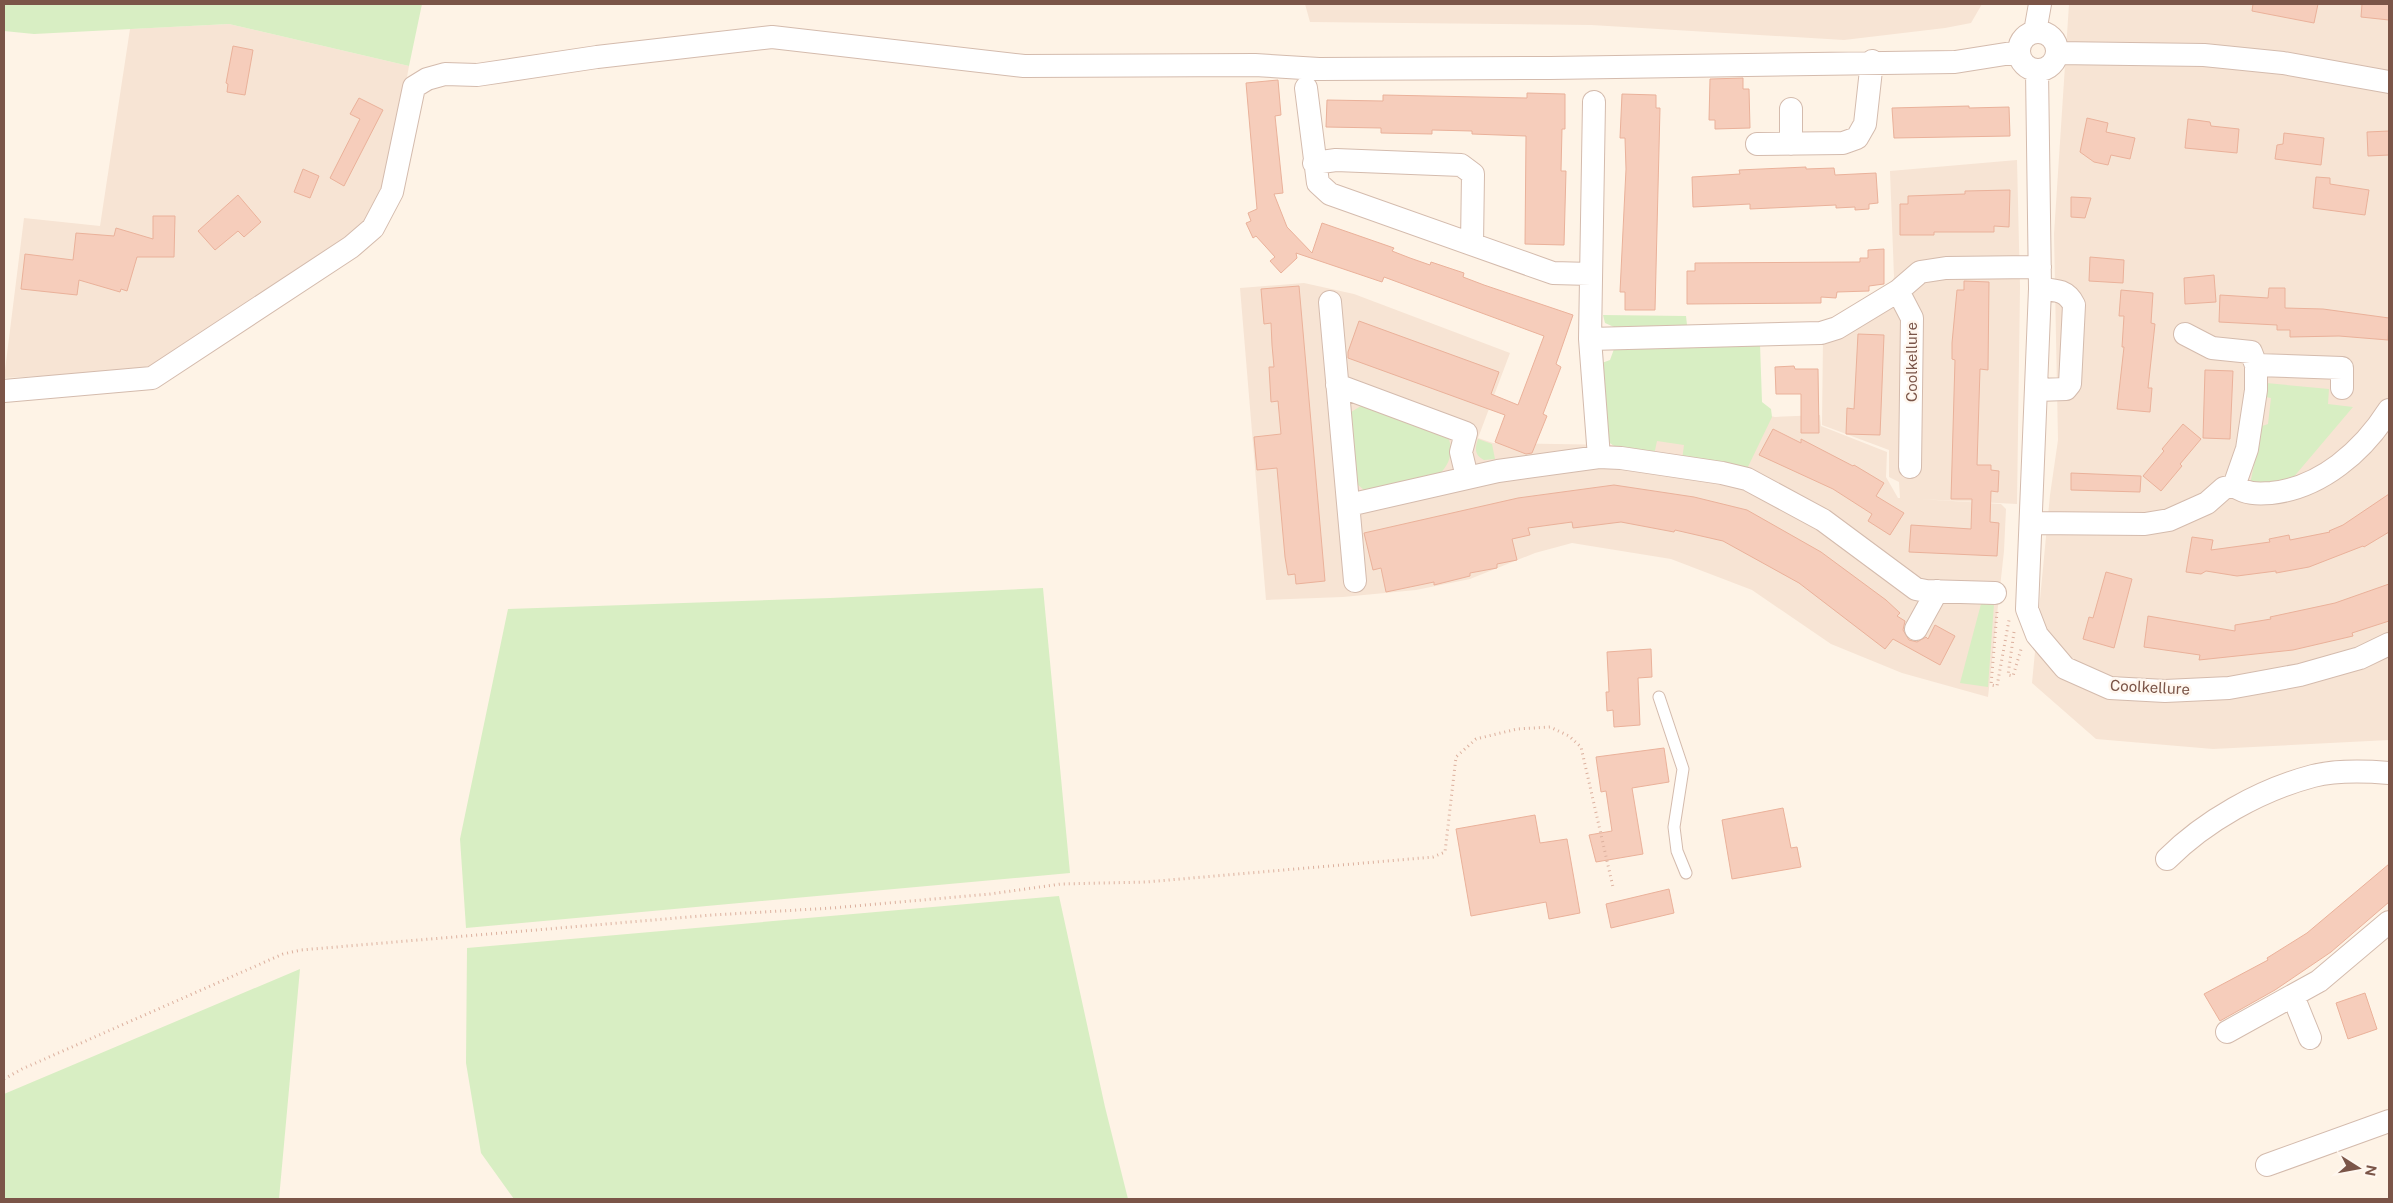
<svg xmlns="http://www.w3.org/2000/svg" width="2393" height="1203" font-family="'Public Sans',sans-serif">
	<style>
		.residential { fill: #f7e4d4 }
		.green { fill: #d8eec3 }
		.building { fill: #f6cdbb; stroke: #eab19a }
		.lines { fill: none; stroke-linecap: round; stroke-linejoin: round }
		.lane-casing { stroke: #d4bbad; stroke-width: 13 }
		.street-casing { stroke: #d4bbad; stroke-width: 24 }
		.path { stroke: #dcb09e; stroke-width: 3; stroke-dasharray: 1 4; stroke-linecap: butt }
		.lane { stroke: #fff; stroke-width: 11 }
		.street { stroke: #fff; stroke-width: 22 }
		.labels { text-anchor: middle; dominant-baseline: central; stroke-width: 5; stroke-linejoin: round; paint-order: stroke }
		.street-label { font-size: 15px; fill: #7b5548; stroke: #fff7ef }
	</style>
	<rect width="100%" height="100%" fill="#fef3e6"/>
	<path class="residential" d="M1305,4H1982L1971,23L1945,28L1844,40L1591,25L1310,22Z
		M2069,4H2389V740L2213,749L2096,739L2032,683L2050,495L2058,440L2054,234Z
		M229,24L409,66L387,187L359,228L155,370L4,378L24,218L100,226L130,29Z
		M2017,160L2020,287L2017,504L1919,499L2001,504L2006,509L2004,551L1988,697L1902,673L1831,644L1752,590L1671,559L1572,543L1535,553L1470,579L1416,590L1343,597L1266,600L1240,288L1304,283L1354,294L1510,353L1478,438L1493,443L1620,445L1697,401L1775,417L1820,415L1821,426L1887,452L1886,477L1898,498H1900L1899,482L1889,477V450L1822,425L1823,339L1863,326L1886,304L1894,277L1890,171Z"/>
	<path class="green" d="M4,4H422L409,66L229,24L34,34L4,31Z
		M1603,315L1686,316L1687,325L1614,327L1605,323Z
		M1760,344L1762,402L1771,409L1772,417L1746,471L1682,460L1684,445L1657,441L1654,455L1619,449L1608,442L1599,364L1610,360L1614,349Z
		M2266,383L2329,389L2328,404L2353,407L2292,479L2249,489L2262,426L2268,424L2271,398L2265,397Z
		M1361,406L1448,437C1455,453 1448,468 1435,478L1364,490L1356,483L1351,412Z
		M1478,439L1492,444L1495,459L1484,460C1474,455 1475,448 1478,439Z
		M1043,588L1070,873L466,928L460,839L508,609L830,598Z
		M1981,604H1994L1988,687L1960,683Z
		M1059,896L1105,1107L1128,1199H514L481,1153L466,1063L467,948Z
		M300,969L279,1199H4V1094Z"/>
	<path class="building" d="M2253,4H2318L2314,23L2252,11Z
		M2362,4H2389V20L2361,17Z
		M233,46L253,50L245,95L227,92L228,84L226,83Z
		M1743,78V89H1749L1750,128L1715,129V120H1709L1710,79Z
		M1278,80L1281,115L1275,116L1283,193L1274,194L1287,227L1312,253L1322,223L1394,248L1392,251L1410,258L1430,265L1431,262L1464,273L1463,277L1484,285L1573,315L1556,364L1561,367L1543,414L1547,416L1532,453L1526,454L1495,442L1505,415L1348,358V352L1359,321L1499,372L1491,394L1518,405L1544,336L1384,277L1382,282L1296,253L1297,258L1281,273L1270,261L1275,257L1256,236L1253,238L1246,223L1251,221L1248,213L1257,209L1246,83Z
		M1527,93L1565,94V129H1562L1561,171H1566L1564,245L1525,244L1526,136L1472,134V131L1432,130V134L1381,133V128L1326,127L1327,100L1383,101V95L1527,98Z
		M1622,94L1656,95V108H1660L1655,310H1625V292H1620L1626,169L1625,138H1620Z
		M359,98L383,110L344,186L330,178L360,119L350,114Z
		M1969,106V108L2009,107L2010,136L1894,138L1892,108Z
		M2087,118L2108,123L2106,132L2135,138L2130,159L2111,155L2108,165L2094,162L2080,152Z
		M2188,119L2210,122L2211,126L2239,129L2237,153L2185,148Z
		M2389,131V155L2368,156L2367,132Z
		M2284,133L2324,138L2321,165L2275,159L2277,145L2283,144Z
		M1806,167V169L1834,168L1835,175L1876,173L1878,203L1869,204V209L1855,210V207L1836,208V205L1750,209V204L1693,207L1692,177L1740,174L1739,170Z
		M303,169L319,176L310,198L294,192Z
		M2316,177L2330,178V184L2369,190L2365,215L2313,208Z
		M2010,190L2009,227L1994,226V232H1934V235H1900V204H1908V196L1965,194V191Z
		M238,195L261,222L244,237L238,231L215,250L198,231Z
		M2071,197L2091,198L2085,218L2071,217Z
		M153,216H175L174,257H137L127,291L121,289L120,292L79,280L77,295L21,289L25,254L73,260L76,233L114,236L116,228L153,239Z
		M1884,249V284L1869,286V291L1837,292L1836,298L1821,297V303L1687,304V271H1695V263L1860,262V258H1868V250Z
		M2090,257L2124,260L2123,283L2089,281Z
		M2214,275L2216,302L2185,304L2184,278Z
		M1964,281L1989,282L1988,370L1980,369L1977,465H1991V470L1999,471L1998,492L1991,491L1990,522L1999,523L1997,556L1909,552L1911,525L1971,529L1972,499H1951L1955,360L1952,359V343L1957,290H1964Z
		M1299,286L1325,581L1296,584L1295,574L1288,575L1285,557L1277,468L1257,470L1254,437L1281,434L1278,401L1271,402L1269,367H1274L1272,345L1271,323L1264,324L1261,289Z
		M2269,288H2285V308L2323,309L2389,318L2388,340L2339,336L2290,337V330H2277V325L2219,322L2220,295L2268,298Z
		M2121,290L2153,293L2151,323L2155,324L2148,388H2152L2150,412L2117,409L2124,347H2122L2124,316H2119Z
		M1858,334L1884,335L1880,435L1846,434L1847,408L1854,409Z
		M1794,366L1795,369H1818L1819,433H1801V394H1776L1775,367Z
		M2205,370L2233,371L2230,439L2203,438Z
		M2183,424L2201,439L2180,464L2182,466L2161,491L2143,476L2164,451L2162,449Z
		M1773,429L1801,443V439L1853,466L1854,465L1884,483L1876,496L1904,513L1890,535L1868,521L1872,514L1833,489L1759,455Z
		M2071,473L2141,476L2140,492L2071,490Z
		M1614,485L1694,497L1747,510L1821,552L1886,600L1900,613L1897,616L1905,621L1903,630L1909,640L1917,642L1926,637L1928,639L1935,625L1955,636L1940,665L1893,639L1885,649L1799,583L1723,541L1675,530L1674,532L1621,522L1573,528L1572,522L1528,528L1530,535L1512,539L1517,560L1497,564V568L1470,573V576L1434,585V582L1386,592L1381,568L1373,570L1364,533L1518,498Z
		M2389,494V532L2364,547L2363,546L2309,567L2276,573V571L2237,576L2206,571L2201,574L2186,572L2192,537L2213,540L2211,550L2270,542L2269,539L2289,535L2290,540L2330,532L2329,531L2343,525Z
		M2106,572L2132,579L2114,648L2083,639L2089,617L2093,618Z
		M2389,584V621L2352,633L2353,636L2293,650L2199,660L2200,655L2144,647L2148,616L2235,631V625L2271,619L2270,617L2335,603Z
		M1651,649L1652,677L1638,678L1640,725L1614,727L1613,710L1607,711L1606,692H1609L1607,652Z
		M1664,748L1669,782L1632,788L1643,854L1596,862L1589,835L1612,831L1606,791L1601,792L1596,757Z
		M1783,808L1791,848L1797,847L1801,867L1732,879L1722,820Z
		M1535,815L1540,843L1567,839L1580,913L1549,919L1546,902L1471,916L1456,829Z
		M2389,864V902L2331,952L2275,990L2220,1021L2204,994L2268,960L2267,958L2307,933Z
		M1669,889L1674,913L1611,928L1606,904Z
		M2365,993L2377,1029L2348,1039L2336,1003Z"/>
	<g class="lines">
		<g class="lane-casing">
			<path id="lane" d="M1659,697L1683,769L1674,827L1677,851L1686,873"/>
		</g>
		<g class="street-casing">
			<path id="street" d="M2019 51a19 19 0 1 1 38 0a19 19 0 1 1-38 0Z
				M2035,32L2040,4
				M2057,53L2204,55L2283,63L2389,82
				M2037,71L2040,289L2027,609L2037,635L2065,668L2110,688L2165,691L2229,688L2300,675L2360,658L2389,644
				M1306,88L1318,183L1330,194L1553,273L1591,274
				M1594,102L1590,339L1821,333L1837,328L1898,291L1920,272L1946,268L2040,267
				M1791,109V144
				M1757,144L1843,143L1857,138L1865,124L1872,61
				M1314,163L1336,160L1461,165L1473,174L1472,244
				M1898,291L1912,318L1910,467
				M1330,302L1355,581
				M2185,334L2212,348L2251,352L2256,365
				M1590,339L1599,457L1621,458L1722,473L1747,479L1823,520L1916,589L1926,591L1995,593
				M1337,385L1466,433L1461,452L1467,477
				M2037,390L2066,389L2070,384L2074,305C2067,290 2056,290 2040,289
				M4,391L152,378L351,247L373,228L392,192L414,87L427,79L445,74L477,75L597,57L772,37L1024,66L1255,65L1319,69L1550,68L1955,62L2018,52
				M2234,486L2247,449L2256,390V365L2342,368V388
				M1349,505L1498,471L1599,457
				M2031,523L2145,524L2169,520L2207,503L2224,488L2234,486C2246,494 2257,494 2271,493C2321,488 2363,451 2389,410
				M1916,629L1937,591
				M2167,859C2205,821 2260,790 2313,776C2337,770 2364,771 2389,773
				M2293,996L2310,1038
				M2227,1032L2319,981L2389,922
				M2267,1165L2389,1121"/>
		</g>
		<path class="path" d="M1997,612L1991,685L1997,686L2009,620
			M2014,632L2008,675L2013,676L2022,646
			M4,1079L22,1069L283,954L301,950L712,915L832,908L990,894L1061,884L1146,882L1433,857L1445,852L1456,757L1476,739L1517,729L1550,727L1569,736L1581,747L1613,887"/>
		<use href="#lane" class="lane"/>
		<use href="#street" class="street"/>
	</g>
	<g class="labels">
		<g class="street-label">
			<text transform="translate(1911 362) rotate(-90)">Coolkellure</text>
			<text transform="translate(2150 687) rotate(3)">Coolkellure</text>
		</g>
	</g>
	<rect width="2393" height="1203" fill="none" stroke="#7b5548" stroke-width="10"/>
	<g transform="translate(2358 1168) rotate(101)" stroke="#fff7ef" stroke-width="4" paint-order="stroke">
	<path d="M0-4L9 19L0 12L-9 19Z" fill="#7b5548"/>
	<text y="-8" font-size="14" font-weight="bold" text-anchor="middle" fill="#7b5548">N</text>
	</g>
</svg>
